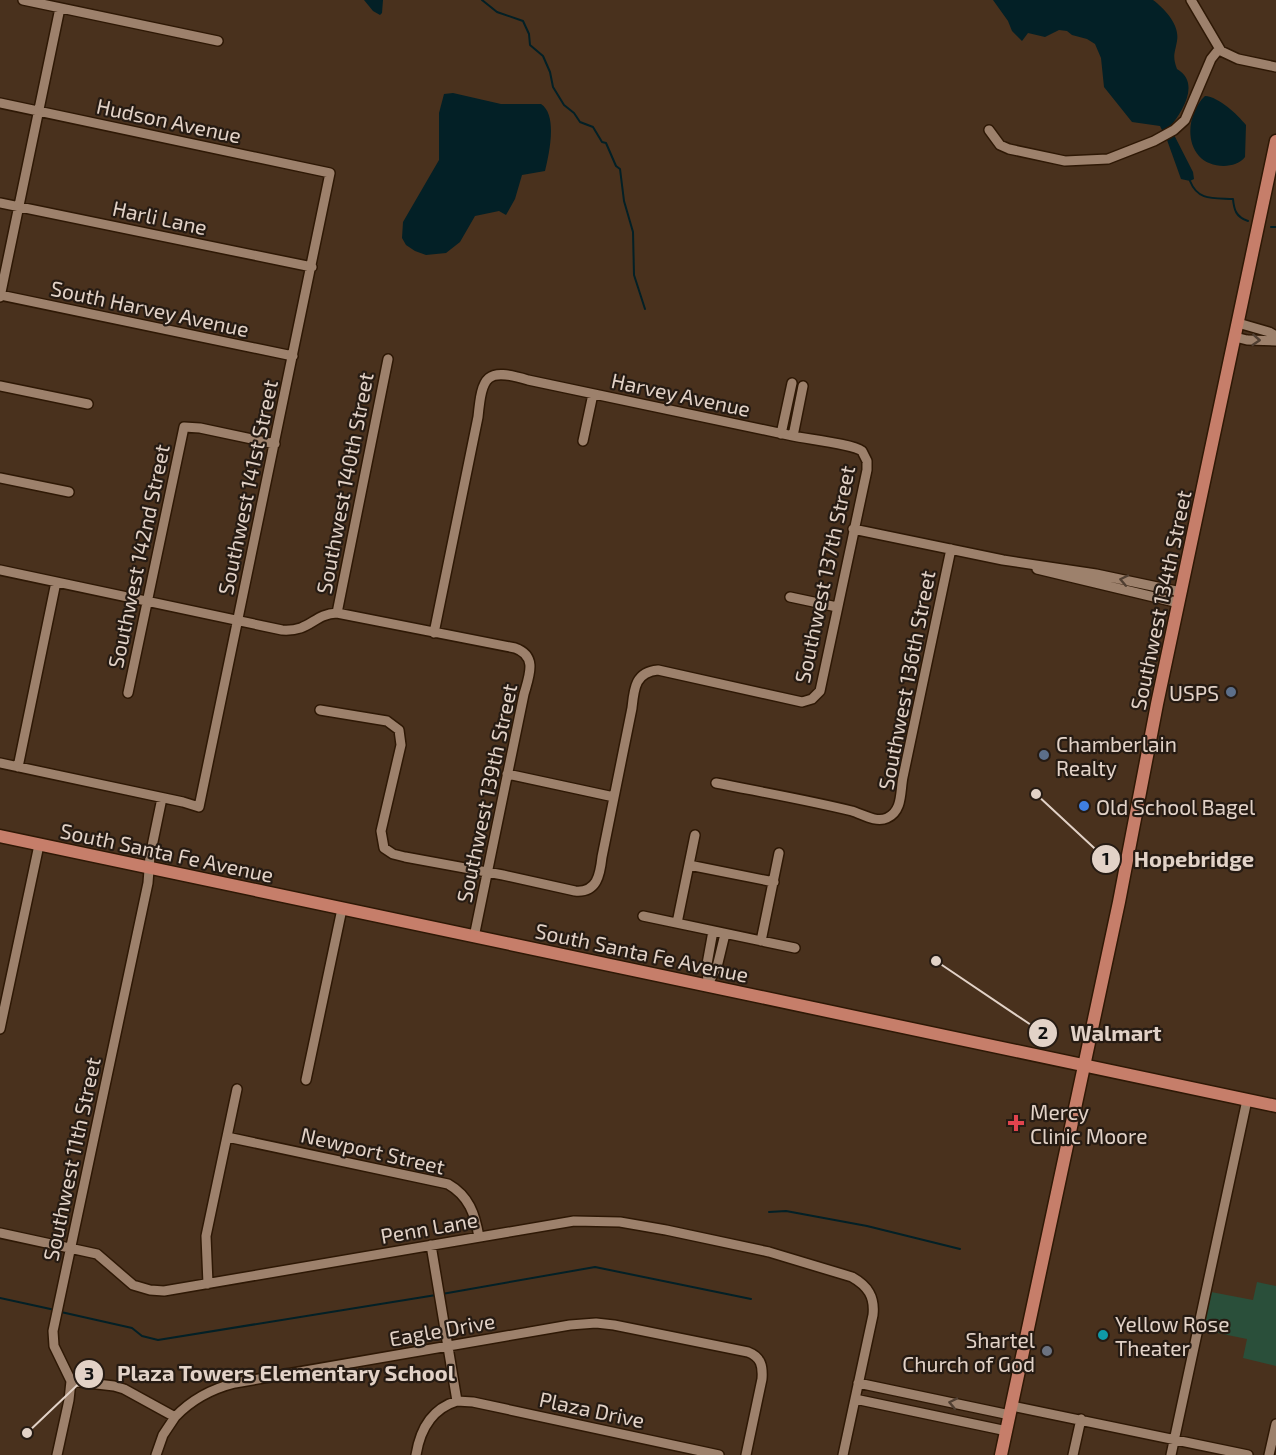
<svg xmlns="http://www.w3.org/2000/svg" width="1276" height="1455" font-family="'Exo 2',sans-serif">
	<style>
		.green { fill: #2a4f3a }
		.water { fill: #032026 }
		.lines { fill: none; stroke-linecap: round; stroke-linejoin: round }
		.stream { stroke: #032026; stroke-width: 2 }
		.minor-casing { stroke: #2e1805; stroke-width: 12 }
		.major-casing { stroke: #2e1805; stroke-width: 15 }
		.minor { stroke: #9d816c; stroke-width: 9 }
		.major { stroke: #c67e6a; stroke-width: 12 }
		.oneway { stroke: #503f32 }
		.service-dot { fill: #5c6f8a; stroke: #261b13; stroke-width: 2 }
		.shop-dot { fill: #3f7fe0; stroke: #261b13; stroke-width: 2 }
		.health-dot { fill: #e0444e; stroke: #261b13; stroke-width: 2 }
		.culture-dot { fill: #0f9aa8; stroke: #261b13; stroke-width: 2 }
		.worship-dot { fill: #6b7280; stroke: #261b13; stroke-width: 2 }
		.labels { text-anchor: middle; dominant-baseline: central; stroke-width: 4.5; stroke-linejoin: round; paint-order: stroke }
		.street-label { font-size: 21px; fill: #e2d2c7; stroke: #261b13 }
		.poi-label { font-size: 21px; fill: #e2d2c7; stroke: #261b13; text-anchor: start }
		.leader { fill: none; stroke: #e2d2c7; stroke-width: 2 }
		.callout-dot { fill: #e2d2c7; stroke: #261b13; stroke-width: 2 }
		.mark-label { font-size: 18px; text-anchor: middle; font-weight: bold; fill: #111 }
		.callout-label { font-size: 22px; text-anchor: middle; font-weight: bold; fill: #e2d2c7; stroke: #261b13; stroke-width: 4.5; stroke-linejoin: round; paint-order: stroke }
	</style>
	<rect width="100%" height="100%" fill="#49311d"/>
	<path class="green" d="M1257,1282L1276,1286V1366L1243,1358L1247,1339L1203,1330L1211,1292L1253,1300Z"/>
	<path class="water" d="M364,0H383L382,13L380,15L373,11Z
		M993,0H1153C1165,9 1180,25 1177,41C1175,53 1172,56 1177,69C1201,83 1182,112 1170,127L1193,172L1194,179L1190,181L1181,179L1167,140L1160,126L1132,122L1104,87L1101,58L1095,44L1087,39L1072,35L1067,31L1059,30L1045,37L1028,33L1022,41L1012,31L1008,21Z
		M453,93L501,104H541C558,115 549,154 545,171L522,175L515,199L506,215L499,211L475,216L460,242L446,253L426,255L415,251L406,245L402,238L403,222L439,160V113L444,94Z
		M1205,96C1219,97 1237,114 1246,125L1245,157C1235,170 1209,168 1199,156C1184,139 1190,110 1205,96Z"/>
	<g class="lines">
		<path class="stream" d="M482,0L497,12L523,21L529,34L530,45L543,56L550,72L553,87L564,105L574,113L580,122L593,127L602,142L606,143L616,166L620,169L624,201L633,232L634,275L645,309
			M1190,181C1198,201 1213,198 1233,199C1234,210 1236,217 1248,221
			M1271,227H1276
			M769,1212L786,1211L867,1226L960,1249
			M442,1294L595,1267L751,1299
			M0,1298L55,1310
			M61,1312L132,1328L142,1336L158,1340L436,1295"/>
		<g class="minor-casing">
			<path id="minor" d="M23,0L218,41
				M1191,0L1221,51L1238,59L1276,67
				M0,103L330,173L199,807L183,802L0,763
				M989,130L1000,145L1009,149L1065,161L1108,159L1154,141L1174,130L1185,120L1211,59L1219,49
				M0,203L312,267
				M0,295L293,356
				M0,297L60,8
				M1238,323L1269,332L1276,336
				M1235,337L1247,340L1276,341
				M0,386L88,404
				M781,434L792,383
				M793,436L803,386
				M583,441L593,394
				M0,478L69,492
				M853,529L1003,560L1096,574L1181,592
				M1037,569L1179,603
				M0,570L282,630C311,632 313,614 337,613L515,648C538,656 529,676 524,694L474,937
				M790,597L837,607
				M337,613L388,359
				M128,693L184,427L200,428L275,444
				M320,710L387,721L399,730L401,745L381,831L384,848L393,854L405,857L503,875L575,891C597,893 600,875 602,857L632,708C634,689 635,672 658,670L802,702L812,699L820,691L867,470V461L862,451C853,444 807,439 793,436L528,380C486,367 482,376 478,417L434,633
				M18,767L56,582
				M507,774L614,797
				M716,783C761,792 807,800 852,811C862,814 876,823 887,818C903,811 900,791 903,777L951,549
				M689,865L774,882
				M643,916L795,948
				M677,923L695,835
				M761,941L779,853
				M709,982L717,967L725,934
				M708,985L707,964L713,931
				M0,1029L39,845
				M306,1080L342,909
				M227,1137L448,1184C469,1196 475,1214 479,1237
				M0,1233L97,1254L133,1285L150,1290L164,1291L574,1221L620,1222L666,1230L769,1252L852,1277C868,1286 875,1297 873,1315L843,1455
				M208,1284L206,1236L237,1089
				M71,1381L114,1386L124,1389L175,1417C192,1399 211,1389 235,1383L570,1325L596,1323L614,1325L748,1352C761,1357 763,1366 762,1379L746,1455
				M858,1383L1010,1415
				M855,1399L1007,1431
				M457,1401L473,1402L719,1455
				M1012,1406L1248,1455
				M57,1455L69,1400L71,1381L54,1346L53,1331L148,883L150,856L162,798
				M156,1455L163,1435L175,1417
				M416,1455C420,1430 431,1409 457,1401L431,1245
				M1073,1455L1081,1419
				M1171,1455L1247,1100
				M1269,1455L1276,1424"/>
		</g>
		<g class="major-casing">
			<path id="major" d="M0,836L1276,1106
				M1001,1455L1119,902L1157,704L1276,141"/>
		</g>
		<use href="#minor" class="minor"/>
		<use href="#major" class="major"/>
	</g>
	<defs><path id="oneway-chevron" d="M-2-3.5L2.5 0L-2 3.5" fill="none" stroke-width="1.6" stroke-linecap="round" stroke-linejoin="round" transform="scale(1.5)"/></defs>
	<g class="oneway">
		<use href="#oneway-chevron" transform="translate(1256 340) rotate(4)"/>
		<use href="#oneway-chevron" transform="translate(1124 580) rotate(-168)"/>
		<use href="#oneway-chevron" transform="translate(953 1403) rotate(-168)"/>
	</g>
	<g class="service-dot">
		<circle cx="1231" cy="692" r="6"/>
		<circle cx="1044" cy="755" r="6"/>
	</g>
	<circle class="shop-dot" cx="1084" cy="806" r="6"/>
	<path class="health-dot" d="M1013 1114h6v6h6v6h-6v6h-6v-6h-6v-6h6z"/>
	<circle class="culture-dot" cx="1103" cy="1335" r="6"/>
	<circle class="worship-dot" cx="1047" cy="1351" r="6"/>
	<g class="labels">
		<g class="street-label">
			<text transform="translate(169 120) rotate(12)">Hudson Avenue</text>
			<text transform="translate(160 217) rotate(12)">Harli Lane</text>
			<text transform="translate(150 308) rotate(12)">South Harvey Avenue</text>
			<text transform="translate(681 394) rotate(12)">Harvey Avenue</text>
			<text transform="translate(344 483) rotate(-79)">Southwest 140th Street</text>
			<text transform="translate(247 487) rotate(-78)">Southwest 141st Street</text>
			<text transform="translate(138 556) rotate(-78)">Southwest 142nd Street</text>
			<text transform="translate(824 574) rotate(-78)">Southwest 137th Street</text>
			<text transform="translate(1160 600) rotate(-78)">Southwest 134th Street</text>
			<text transform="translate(906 680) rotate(-79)">Southwest 136th Street</text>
			<text transform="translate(486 793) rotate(-78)">Southwest 139th Street</text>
			<text transform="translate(167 852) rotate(12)">South Santa Fe Avenue</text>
			<text transform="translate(642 952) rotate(12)">South Santa Fe Avenue</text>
			<text transform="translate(373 1150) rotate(13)">Newport Street</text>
			<text transform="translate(71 1159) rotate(-78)">Southwest 11th Street</text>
			<text transform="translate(429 1227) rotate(-10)">Penn Lane</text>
			<text transform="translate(442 1329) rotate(-10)">Eagle Drive</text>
			<text transform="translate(592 1409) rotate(12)">Plaza Drive</text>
		</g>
		<g class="poi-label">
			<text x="1219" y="692" text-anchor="end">USPS</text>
			<text x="1056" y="743">Chamberlain<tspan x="1056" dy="24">Realty</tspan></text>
			<text x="1096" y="806">Old School Bagel</text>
			<text x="1030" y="1111">Mercy<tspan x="1030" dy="24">Clinic Moore</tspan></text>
			<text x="1115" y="1323">Yellow Rose<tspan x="1115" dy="24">Theater</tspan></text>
			<text x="1035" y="1339" text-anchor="end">Shartel<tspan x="1035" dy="24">Church of God</tspan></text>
		</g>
	</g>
	<path class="leader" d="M1036 794L1106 859M936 961L1043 1033M27 1433L89 1374"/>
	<g class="callout-dot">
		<circle cx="1036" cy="794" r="6"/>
		<circle cx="936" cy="961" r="6"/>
		<circle cx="27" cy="1433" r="6"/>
		<circle cx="1106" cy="859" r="15"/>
		<circle cx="1043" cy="1033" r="15"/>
		<circle cx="89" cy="1374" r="15"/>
	</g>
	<g class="mark-label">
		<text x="1106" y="865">1</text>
		<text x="1043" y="1039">2</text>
		<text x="89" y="1380">3</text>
	</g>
	<g class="callout-label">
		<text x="1194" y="867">Hopebridge</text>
		<text x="1116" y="1041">Walmart</text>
		<text x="286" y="1381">Plaza Towers Elementary School</text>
	</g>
</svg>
